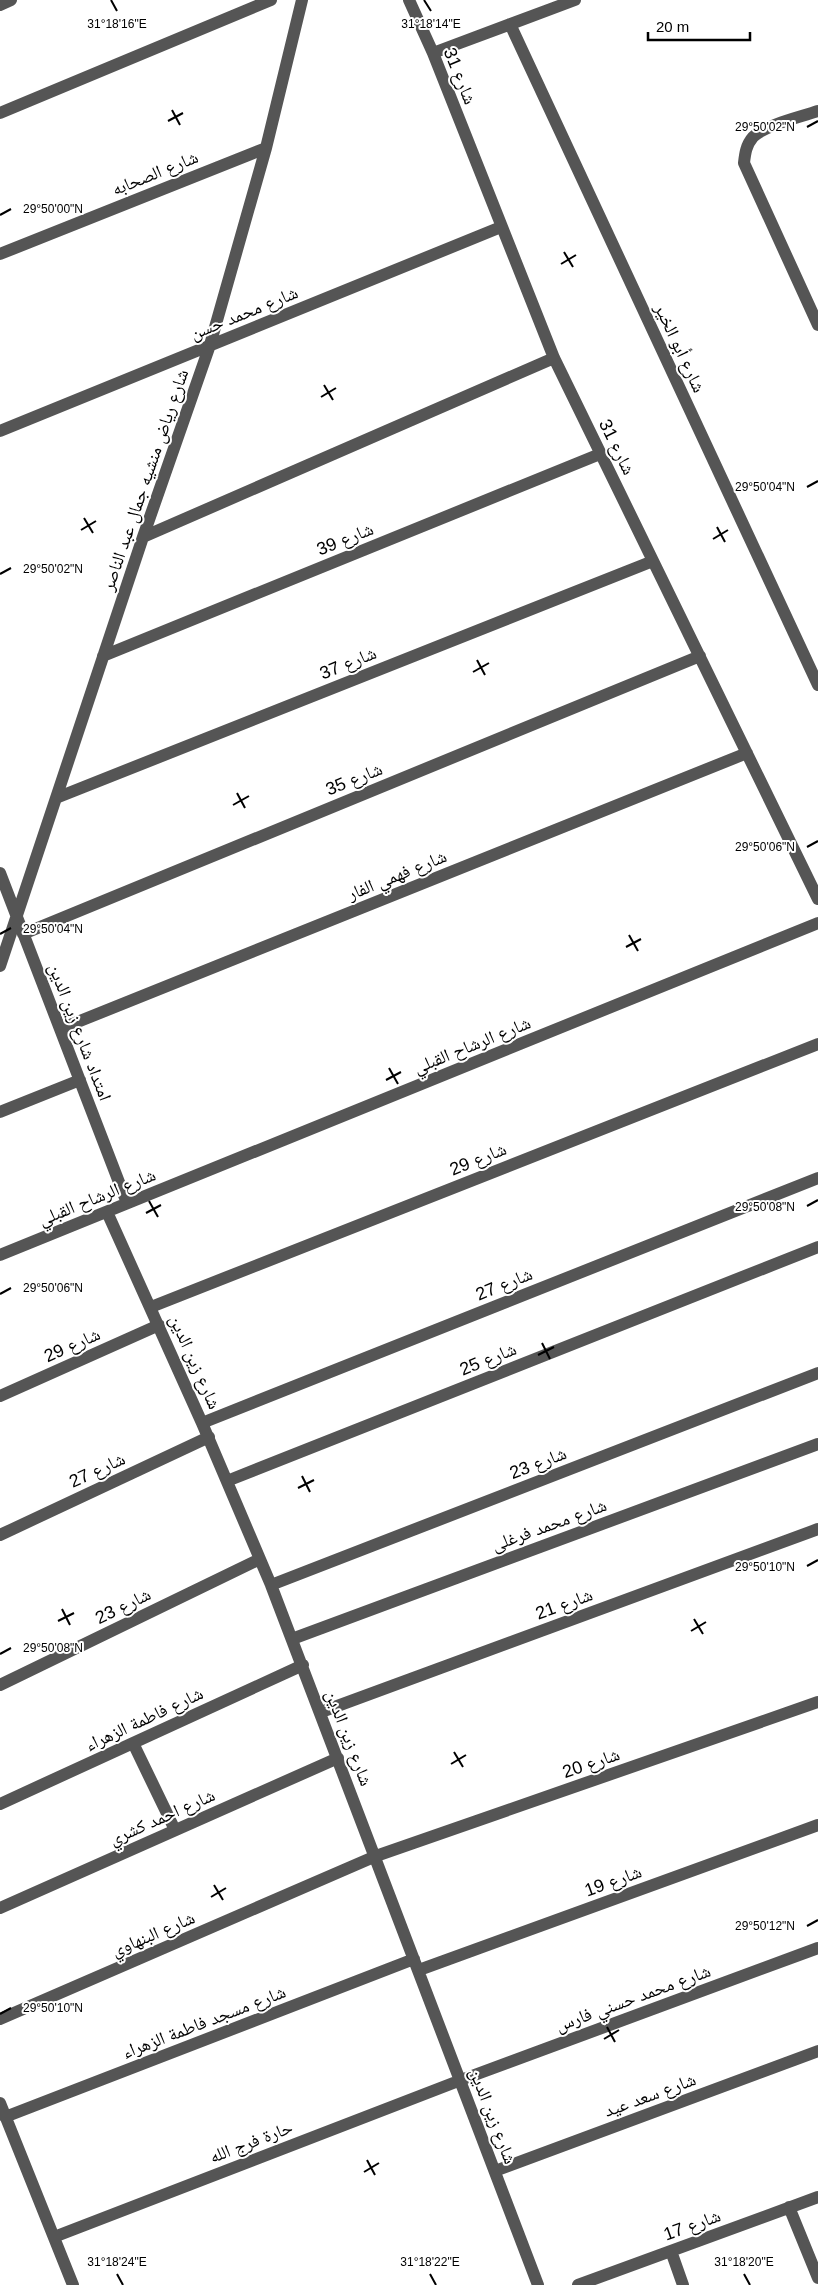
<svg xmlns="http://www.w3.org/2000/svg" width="818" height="2285" font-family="Helvetica,'Noto Naskh Arabic',sans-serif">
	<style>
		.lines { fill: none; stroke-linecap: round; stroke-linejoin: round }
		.minor { stroke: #555; stroke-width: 12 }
		.ticks { fill: none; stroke: #000; stroke-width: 2 }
		.labels { text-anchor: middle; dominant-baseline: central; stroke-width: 4; stroke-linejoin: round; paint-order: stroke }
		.street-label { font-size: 18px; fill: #000; stroke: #fff }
		.ticks-label { font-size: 12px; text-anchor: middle; fill: #000; stroke: #fff; stroke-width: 4; stroke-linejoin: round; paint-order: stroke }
	</style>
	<rect width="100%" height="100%" fill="#fff"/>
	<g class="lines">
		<path class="minor" d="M409,0L433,53L554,358L818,899
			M0,5L11,0
			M510,24L818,685
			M433,53L575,0
			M818,111C801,117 765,125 753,137C746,145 745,154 744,163L818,325
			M0,113L271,0
			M0,254L266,148
			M0,431L501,227
			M143,537L554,358
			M103,656L600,454
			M56,798L653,561
			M0,873L127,1203
			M23,934L700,656
			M0,966L143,537L210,345L266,148L302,0
			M60,1029L747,753
			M0,1112L80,1080
			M107,1212L202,1423L271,1585L538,2285
			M0,1255L818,923
			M151,1307L818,1044
			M0,1396L159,1325
			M202,1423L818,1178
			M227,1481L818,1247
			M0,1535L209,1437
			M271,1585L818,1373
			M292,1639L818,1444
			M0,1685L260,1559
			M321,1712L818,1529
			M133,1743L175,1830
			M0,1804L303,1665
			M0,1908L338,1758
			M419,1970L818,1825
			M0,2019L376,1856L818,1702
			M0,2103L73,2285
			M5,2117L414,1959
			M495,2171L818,2051
			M789,2207L818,2278
			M54,2237L461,2080L818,1948
			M671,2251L683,2285
			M578,2285L818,2197"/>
	</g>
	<path class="ticks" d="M111,0L117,11M424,0L431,11M172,110L180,125M168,121L183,113M807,127L818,121M0,215L11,209M564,252L573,267M561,264L576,255M324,385L333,400M321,397L336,388M807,487L818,481M84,518L93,533M717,527L725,542M81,530L96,521M713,539L728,530M0,574L11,568M477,660L485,675M473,672L489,663M237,793L245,808M233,805L249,796M807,847L818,841M0,934L11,928M629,935L638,951M626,947L641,939M389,1068L398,1084M386,1080L401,1072M149,1201L158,1217M807,1206L818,1200M146,1213L161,1205M0,1294L11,1288M542,1343L550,1359M538,1355L554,1347M302,1476L310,1492M298,1488L314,1480M807,1566L818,1560M62,1609L70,1625M694,1619L703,1634M58,1621L74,1613M691,1631L706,1622M0,1654L11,1648M454,1752L463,1767M451,1764L466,1755M214,1885L223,1900M211,1897L226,1888M807,1926L818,1920M0,2014L11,2008M607,2027L615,2042M604,2039L619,2030M367,2160L375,2175M364,2172L379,2163M117,2274L123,2285M430,2274L436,2285M744,2274L750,2285"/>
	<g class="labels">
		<g class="street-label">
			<text transform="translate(460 76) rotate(68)">شارع 31</text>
			<text transform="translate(155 173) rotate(-22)">شارع الصحابه</text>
			<text transform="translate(244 313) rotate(-22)">شارع محمد حسن</text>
			<text transform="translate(680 348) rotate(65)">شارع أبو الخير</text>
			<text transform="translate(617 447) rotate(64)">شارع 31</text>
			<text transform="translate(145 480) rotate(-71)">شارع رياض منشيه جمال عبد الناصر</text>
			<text transform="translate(345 539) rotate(-22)">شارع 39</text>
			<text transform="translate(348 663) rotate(-22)">شارع 37</text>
			<text transform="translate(354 779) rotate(-22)">شارع 35</text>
			<text transform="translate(397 875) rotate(-22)">شارع فهمي الفار</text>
			<text transform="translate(80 1032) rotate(69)">امتداد شارع زين الدين</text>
			<text transform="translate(472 1045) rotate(-22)">شارع الرشاح القبلي</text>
			<text transform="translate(478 1159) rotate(-22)">شارع 29</text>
			<text transform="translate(97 1197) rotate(-22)">شارع الرشاح القبلي</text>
			<text transform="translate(504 1284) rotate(-22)">شارع 27</text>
			<text transform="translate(72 1345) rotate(-24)">شارع 29</text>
			<text transform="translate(488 1359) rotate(-22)">شارع 25</text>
			<text transform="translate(195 1362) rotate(66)">شارع زين الدين</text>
			<text transform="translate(538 1463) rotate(-21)">شارع 23</text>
			<text transform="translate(97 1470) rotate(-25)">شارع 27</text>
			<text transform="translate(549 1525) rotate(-20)">شارع محمد فرغلى</text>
			<text transform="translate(564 1604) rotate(-20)">شارع 21</text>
			<text transform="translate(123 1606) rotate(-26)">شارع 23</text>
			<text transform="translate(144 1719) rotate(-25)">شارع فاطمة الزهراء</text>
			<text transform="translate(349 1738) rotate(69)">شارع زين الدين</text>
			<text transform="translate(591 1763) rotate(-19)">شارع 20</text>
			<text transform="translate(162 1817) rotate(-24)">شارع احمد كشري</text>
			<text transform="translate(613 1881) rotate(-20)">شارع 19</text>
			<text transform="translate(153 1934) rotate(-23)">شارع البنهاوي</text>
			<text transform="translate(633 1998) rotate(-20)">شارع محمد حسني فارس</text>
			<text transform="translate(204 2022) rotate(-21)">شارع مسجد فاطمة الزهراء</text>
			<text transform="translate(650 2095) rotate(-20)">شارع سعد عيد</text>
			<text transform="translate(493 2116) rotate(69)">شارع زين الدين</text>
			<text transform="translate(251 2142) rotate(-21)">حارة فرج الله</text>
			<text transform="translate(692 2225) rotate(-20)">شارع 17</text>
		</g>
	</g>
	<g class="ticks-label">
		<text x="117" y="28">31°18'16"E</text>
		<text x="431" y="28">31°18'14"E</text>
		<text x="765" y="131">29°50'02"N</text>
		<text x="53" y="213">29°50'00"N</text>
		<text x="765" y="491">29°50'04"N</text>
		<text x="53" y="573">29°50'02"N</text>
		<text x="765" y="851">29°50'06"N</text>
		<text x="53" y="933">29°50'04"N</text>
		<text x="765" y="1211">29°50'08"N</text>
		<text x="53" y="1292">29°50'06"N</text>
		<text x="765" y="1571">29°50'10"N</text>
		<text x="53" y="1652">29°50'08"N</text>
		<text x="765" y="1930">29°50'12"N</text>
		<text x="53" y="2012">29°50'10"N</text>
		<text x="117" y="2266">31°18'24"E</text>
		<text x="430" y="2266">31°18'22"E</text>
		<text x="744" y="2266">31°18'20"E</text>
	</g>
	<path d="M648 32v8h102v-8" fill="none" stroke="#000000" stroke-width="2.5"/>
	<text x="656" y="32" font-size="15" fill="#000000" stroke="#ffffff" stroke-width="4" paint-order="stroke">20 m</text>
</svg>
